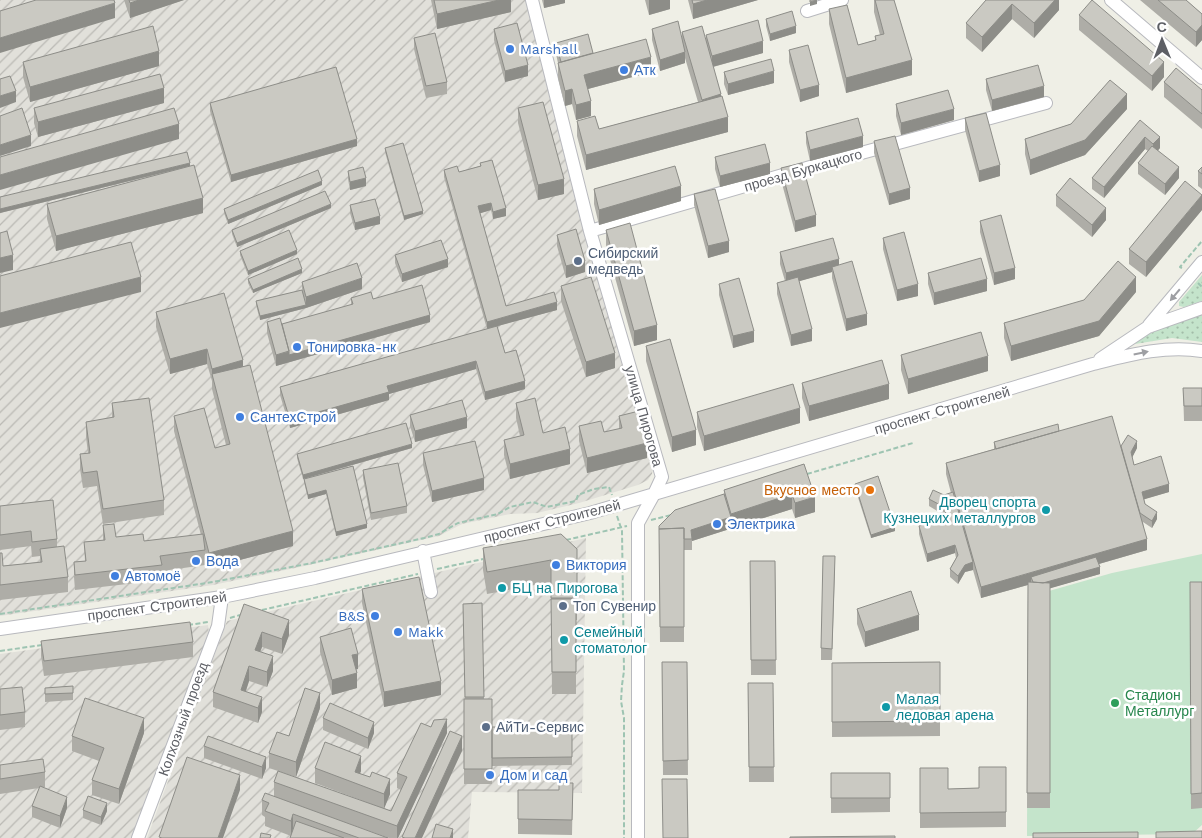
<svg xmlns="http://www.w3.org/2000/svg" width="1202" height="838" font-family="'Work Sans',sans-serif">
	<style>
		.industrial { fill: url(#industrial-furrows) }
		.green { fill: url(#green-dots) }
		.pitch { fill: #c4e4cb }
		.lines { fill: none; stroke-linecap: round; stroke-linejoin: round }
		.minor-casing { stroke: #b8b9be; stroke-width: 14 }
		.path { stroke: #9ec4b2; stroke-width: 2; stroke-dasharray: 5 2.5; stroke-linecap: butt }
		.minor { stroke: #fff; stroke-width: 12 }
		.wall { fill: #aeada7 }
		.shaded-wall { fill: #8d8d88 }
		.building { fill: #cac9c2; stroke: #8d8d88 }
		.oneway { fill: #9e9fa3 }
		.shop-dot { fill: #3f7fe0; stroke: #fff; stroke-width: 2 }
		.service-dot { fill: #5c6f8a; stroke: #fff; stroke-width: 2 }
		.food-dot { fill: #e8710a; stroke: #fff; stroke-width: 2 }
		.culture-dot { fill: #0f9aa8; stroke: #fff; stroke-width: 2 }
		.leisure-dot { fill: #2e9e5b; stroke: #fff; stroke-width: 2 }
		.labels { text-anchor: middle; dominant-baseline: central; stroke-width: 5; stroke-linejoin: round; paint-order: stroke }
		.shop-label { font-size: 14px; fill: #366cbe; stroke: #fff; text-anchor: start }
		.street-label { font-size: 14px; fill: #5d5f65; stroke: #fff }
		.service-label { font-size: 14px; fill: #4e5e75; stroke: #fff; text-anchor: start }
		.food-label { font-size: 14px; fill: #c56008; stroke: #fff; text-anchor: end }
		.culture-label { font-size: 14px; fill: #0d838f; stroke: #fff; text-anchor: start }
		.leisure-label { font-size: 14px; fill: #27864d; stroke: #fff; text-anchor: start }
	</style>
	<defs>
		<pattern id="industrial-furrows" width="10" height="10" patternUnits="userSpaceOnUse" patternTransform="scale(1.25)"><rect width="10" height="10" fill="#e1e0da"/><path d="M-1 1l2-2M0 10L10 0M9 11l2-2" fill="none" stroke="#bab9b4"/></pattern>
		<pattern id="green-dots" width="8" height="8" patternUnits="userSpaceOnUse" patternTransform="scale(1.25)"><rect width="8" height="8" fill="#c4e4cb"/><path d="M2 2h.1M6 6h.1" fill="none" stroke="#a2bca8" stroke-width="1.8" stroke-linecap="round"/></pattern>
	</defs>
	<rect width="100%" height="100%" fill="#efefe6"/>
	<path class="industrial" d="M0,0H526L653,466L652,474L648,480L638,485L579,503L537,513L510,514L462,524L439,536L300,567L213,585L0,616Z
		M586,538L582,793L472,792L468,838H147L227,621Z
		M208,625L209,633L132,838H0V654Z"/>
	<path class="green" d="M1202,275V301L1184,307L1179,306V302Z
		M1202,315V342L1172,338L1135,344C1142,333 1187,320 1202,315Z"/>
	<path class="pitch" d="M1202,554V825L1192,834L1027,836L1028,597L1112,573Z"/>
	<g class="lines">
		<g class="minor-casing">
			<path id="minor" d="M532,0L590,231L662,477L654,494L638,523V838
				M1111,0L1202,78
				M807,11L842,0
				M590,231L817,165L1046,103
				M1149,325L1202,262
				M1100,359L1148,327L1202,308
				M423,551L431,592
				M0,629L222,597L315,578L590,513L1093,364C1129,355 1165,345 1202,351
				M138,838L218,626L222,597"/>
		</g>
		<path class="path" d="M1182,268L1180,267L1202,241
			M1198,283L1202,287
			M807,474L913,443
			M617,516L622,531L624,671L622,685L621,701L624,718V838
			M651,520L671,515
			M566,540L627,526
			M437,569L483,559
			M262,610L418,574
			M0,614L213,582L312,563L424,538L439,534L458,523L498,514L510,507L533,502L547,507L576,501L578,495L594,489L609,487L612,495
			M230,618L240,615
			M188,625L208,622
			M0,651L42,645"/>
		<use href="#minor" class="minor"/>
	</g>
	<path class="wall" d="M124,0H184L130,18Z
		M431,0H511V12L437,29Z
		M542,0H565V3L544,8Z
		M645,0H670V9L649,15Z
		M688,0H758L693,19Z
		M874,0H894L912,75L846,93L829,24V9L858,45L875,40V36L880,35L874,12Z
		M986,0H1059V10L1034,38L1012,19L982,52L966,38V23Z
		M1140,0H1186L1202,14V40L1196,47Z
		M1079,15L1164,77L1152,91L1079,30Z
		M766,19L796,33L770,41L766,26Z
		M494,29L528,76L505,82L494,40Z
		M652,29L682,38V32L706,41V35L763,53L713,67L721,96L728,132L586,170L577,136V121L599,129L698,102L685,58V63L660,71L652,40Z
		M414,38L447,82V94L426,98L414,49Z
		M556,43L593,53L651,72L588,89L591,116L576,120L572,104L565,106L558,78V63L556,54Z
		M789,50L819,96L800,102L789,62Z
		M23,62L159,66L30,102L23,77Z
		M724,72L774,83L728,95L724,84Z
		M986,79L1044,97L992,111L986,90Z
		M1164,82L1202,90V129L1164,97Z
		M164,103L38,137L34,123V108Z
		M210,103L357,146L231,182L210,111Z
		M896,104L954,120L901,135L896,116Z
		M518,108L564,194L538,200L518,123Z
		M1127,109L1085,155L1030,175L1025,154V139L1071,124Z
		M965,118L1000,176L979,182L965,130Z
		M1140,120L1160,148L1158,150L1179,178L1165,195L1138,174V163L1148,151L1145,149L1104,198L1092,189V178Z
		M806,132L863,147L810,161L806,143Z
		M874,141L910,199L889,205L874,153Z
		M385,148L423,214L404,220L385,152Z
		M715,157L770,174L720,187L715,169Z
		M480,163L506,216L493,219L491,210L480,213L506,306L557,310L497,326L505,353L525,389L485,400L476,369L389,394V400L290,428L280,395V387L487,329L444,177V170L459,172L480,166Z
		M190,166L203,213L56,251L47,219V204L183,168L0,213V197Z
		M1202,167V189L1198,186V171Z
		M781,168L816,226L795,232L781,180Z
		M348,171L366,186L350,190L348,179Z
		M322,185L228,224L224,213V209Z
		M594,189L681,201L599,225L594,204Z
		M694,194L729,252L708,258L694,205Z
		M1056,195L1106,220L1092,237L1056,206Z
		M350,205L380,224L355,230L350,213Z
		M331,208L237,247L232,234V230Z
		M1202,210L1146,277L1129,264V249Z
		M980,221L1015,279L994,285L980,232Z
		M606,230L657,340L634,346L606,245Z
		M557,235L585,272L566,278L557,246Z
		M883,238L918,296L897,301L883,249Z
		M240,251L297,254L248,275L240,255Z
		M780,252L839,265L867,325L846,331L832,278V272L799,281L812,341L791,346L777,294V283L785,281L780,264Z
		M395,255L448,267L402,282L395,263Z
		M302,273L253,293L248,283V279Z
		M928,273L987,291L934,305L928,284Z
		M302,282L362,289L306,308L260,320L256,305V301L302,290Z
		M719,284L754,342L733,348L719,295Z
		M561,286L615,368L586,377L561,301Z
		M1136,292L1099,336L1011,361L1004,338V323Z
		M351,298L373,299L430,322L276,366L267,333V322L282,324L351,305Z
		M156,312L243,366L293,546L209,568L205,552V565L162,571V580L75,590L74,577V562L85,561L84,542L103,540V525L116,537L144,541L201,535L174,431V416L215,448L226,445L212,389V381L207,364L170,374L156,327Z
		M646,346L696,445L672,452L646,361Z
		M901,355L988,371L908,394L901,370Z
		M802,383L889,399L809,421L802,398Z
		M1183,388H1202V421H1184Z
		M112,403L164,500V515L103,524L97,486L83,488L80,469V454L88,453L86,437V422L112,418Z
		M516,403L543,433L570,464L510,479L504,455V440L520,436L516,418Z
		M697,412L800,423L704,451L697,427Z
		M410,415L467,428L415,442L410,426Z
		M619,416L647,458L587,473L579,441V426L604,432L619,429Z
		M1059,431L1121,446L1137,448L1132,457L1134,465L1169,492L1144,499L1145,504L1157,519L1152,528L1143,522L1147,550L1099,564L1100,574L1050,588V808H1027L1028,585L981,598L973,570L965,572L958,584L950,577V569L956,558L955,553L927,562L919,534V526L945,518L944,515L929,506V499L944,495L951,493L946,474V463L994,449V442Z
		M412,448L303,479L297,458V454Z
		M423,453L484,490L432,502L423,465Z
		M804,464L815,512L795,518L792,509L692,541V550H684V642H660L659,544L724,494V490Z
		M353,466L367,528L336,536L326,494L308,499L304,482V479Z
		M363,470L407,506V513L371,520L363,478Z
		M855,484L895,531L871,538L855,488Z
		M0,506L57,539V547L68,577V592L0,600V553L3,566L40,562V556L32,557L31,546L0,550Z
		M483,548L577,549V620H576V694H552L551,582L487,594L483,570Z
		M750,561H775L776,675H751Z
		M835,568L832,660H821V648Z
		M1190,582H1202V808L1191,809Z
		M362,589L441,695L384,707L362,603Z
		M482,603L484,699L492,727H572V765L492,766V784H464V699H465L463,604Z
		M244,604L289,635L282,654L262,647L260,652L273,671L267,687L249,681L246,691L262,712L258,723L213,707V692Z
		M857,609L919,630L865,647L857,624Z
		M320,637L358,669H356L357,688L332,695L320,652Z
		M41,641L193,642V657L44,676L41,656Z
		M662,662H687L688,775H663Z
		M940,662V736L832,737V663Z
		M748,683H773L774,782H749Z
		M73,686V700L45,702V688Z
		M0,689L25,712V727L0,730Z
		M320,708L296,777L269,768V753Z
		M323,718L374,733L368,749L323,730Z
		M431,727L447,733L398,838H389L333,818L388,838H290L291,836L265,826V817L262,815V800L274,796V782L366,802L315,783V768L361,771L360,773L390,794L384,808L391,811L401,790L397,788V773Z
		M144,733L119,804L92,795V780L99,761L72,751V736Z
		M204,746L266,768L262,779L204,758Z
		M0,765L45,772V787L43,788L67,808L60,828L32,817V806L39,788L0,794Z
		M1006,767V827L920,828V768L948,789L979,788Z
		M831,773H890V812L831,813Z
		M573,783L572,835L518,834V790H559Z
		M83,810L107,811L101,825L83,818Z"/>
	<path class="shaded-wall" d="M139,0H184L130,18V3Z
		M499,0H511V12L437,29V14Z
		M544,0H565V3L544,8Z
		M649,0H670V9L649,15Z
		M707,0H758L693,19V4Z
		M817,0V4L810,6V2Z
		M1055,0H1059V10L1034,38V23Z
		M115,3V18L0,53V38Z
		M1012,4V19L982,52V37Z
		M1202,25V40L1196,47V32Z
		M796,26V33L770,41V34Z
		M763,41V53L712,67V56Z
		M159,51V66L30,102V87Z
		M685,52V63L660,71V60Z
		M651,57V72L584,90V75Z
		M912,60V75L846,93V78Z
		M1164,62V77L1152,91V76Z
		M528,65V76L505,82V71Z
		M774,71V83L728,95V84Z
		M819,85V96L800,102V90Z
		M1044,86V97L992,111V100Z
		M164,88V103L38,137V122Z
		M572,89V104L565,106V91Z
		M16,91V102L0,108V96Z
		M721,94V109L702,115V100Z
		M1127,94V109L1085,155L1030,175V160Z
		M591,101V116L576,120V105Z
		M954,109V120L901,135V123Z
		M728,117V132L586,170V155Z
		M179,124V139L0,190V175Z
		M31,135V146L0,156V145Z
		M863,136V147L810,161V150Z
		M1145,137V149L1104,198V187Z
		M1160,137V148L1153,156V144Z
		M357,139V146L231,182V175Z
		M190,163V166L0,213V209Z
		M770,163V174L720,187V176Z
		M1000,165V176L979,182V171Z
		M1179,167V178L1165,195V184Z
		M366,178V186L350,190V182Z
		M564,179V194L538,200V185Z
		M322,181V185L228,224V220Z
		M681,186V201L599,225V210Z
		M910,188V199L889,205V194Z
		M1202,195V210L1146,277V262Z
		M203,198V213L56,251V236Z
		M491,203V210L478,214V206Z
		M331,204V208L237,247V243Z
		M506,208V216L493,219V212Z
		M1106,208V220L1092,237V225Z
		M423,211V214L404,220V216Z
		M816,215V226L795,232V221Z
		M380,216V224L355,230V223Z
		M729,241V252L708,258V246Z
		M297,250V254L248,275V271Z
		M13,255V270L0,273V258Z
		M448,259V267L402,282V274Z
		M839,259V270L832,267V272L786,285V273Z
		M585,261V272L566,278V266Z
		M1015,268V279L994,285V273Z
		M302,269V273L253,293V290Z
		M141,277V292L0,328V313Z
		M1136,277V292L1099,336L1011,361V346Z
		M362,278V289L306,308L260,320V316L306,305V297Z
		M987,279V291L934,305V293Z
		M918,284V296L897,301V290Z
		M557,302V310L487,329V322Z
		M867,314V325L846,331V319Z
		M430,315V322L276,366V355Z
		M657,325V340L634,346V331Z
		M812,329V341L791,346V335Z
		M754,331V342L733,348V336Z
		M207,349V364L170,374V359Z
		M615,353V368L586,377V362Z
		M988,356V371L908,394V379Z
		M243,360V375L212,377V369Z
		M476,361V369L389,394V400L290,428V420L387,386Z
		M525,381V389L485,400V392Z
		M889,384V399L809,421V406Z
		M800,408V423L704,451V436Z
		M467,417V428L415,442V431Z
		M696,430V445L672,452V437Z
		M1137,441V448L1131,460V452Z
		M647,443V458L587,473V458Z
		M412,444V448L303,479V475Z
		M570,449V464L510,479V464Z
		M484,478V490L432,502V491Z
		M1169,484V492L1142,500V492Z
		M326,490V494L308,499V495Z
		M792,494V509L692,541L691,530L731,517V514Z
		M815,497V512L795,518V503Z
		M1157,512V519L1152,528V521Z
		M367,524V528L336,536V532Z
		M895,527V531L871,538V535Z
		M293,531V546L209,568V553Z
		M1147,539V550L1033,583L1031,577V584L981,598V587Z
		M955,545V553L927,562V554Z
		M973,562V570L965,572L958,584V576L965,565Z
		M1100,567V574L1034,593V585Z
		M919,615V630L865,647V632Z
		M289,620V635L282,654V639Z
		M262,632V647L255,665V650Z
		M358,654V669L352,670V655Z
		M273,656V671L267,687V672Z
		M249,666V681L242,702L241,690Z
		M357,673V688L332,695V680Z
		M441,681V695L384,707V692Z
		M320,693V708L296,777V762Z
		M262,697V712L258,723V708Z
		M144,718V733L119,804V789Z
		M447,719V733L398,838H397V826Z
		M374,722V733L368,749V738Z
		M462,736V751L422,838H415Z
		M361,756V771L356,783L355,772Z
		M266,757V768L262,779V767Z
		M240,775V790L223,838H218Z
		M390,779V794L384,809V794Z
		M67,797V808L60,828V816Z
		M107,803V811L101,825V817Z
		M293,814V829L291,836V821Z
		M453,829V838H450Z"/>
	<path class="building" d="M36,0H114L115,3L0,38V11Z
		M129,0H139L130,3Z
		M434,0H499L437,14Z
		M692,0H707L693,4Z
		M810,0H817L810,2Z
		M875,0H894L912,60L846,78L829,9L847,5L858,45L876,40L875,36L884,34Z
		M986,0H1055L1034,23L1012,4L982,37L966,23Z
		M1092,0L1164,62L1152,76L1079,15Z
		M1158,0H1186L1202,14V25L1196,32Z
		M792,11L796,26L770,34L766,19Z
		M758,20L763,41L712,56L706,35Z
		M678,21L685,52L660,60L652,29Z
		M517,23L528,65L505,71L494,29Z
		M153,26L159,51L30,87L23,62Z
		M702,26L721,94L702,100L682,32Z
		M435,33L447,82L426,86L414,38Z
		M588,34L593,53L561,62L556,43Z
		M646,39L651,57L584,75L591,101L576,105L572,89L565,91L558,63Z
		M808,45L819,85L800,90L789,50Z
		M771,59L774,71L728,84L724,72Z
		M1038,65L1044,86L992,100L986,79Z
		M336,67L357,139L231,175L210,103Z
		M1176,68L1202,90V114L1164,82Z
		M160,74L164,88L38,122L34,108Z
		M10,76L16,91L0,96V79Z
		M1110,80L1127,94L1085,140L1030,160L1025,139L1071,124Z
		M948,90L954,109L901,123L896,104Z
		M722,96L728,117L586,155L577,121L595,116L599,129Z
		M543,102L564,179L538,185L518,108Z
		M22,108L31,135L0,145V116Z
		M174,108L179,124L0,175V157Z
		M986,113L1000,165L979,171L965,118Z
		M858,118L863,136L810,150L806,132Z
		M1140,120L1160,137L1153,144L1145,137L1104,187L1092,178Z
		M895,136L910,188L889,194L874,141Z
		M403,143L423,211L404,216L385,148Z
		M765,144L770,163L720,176L715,157Z
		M1152,146L1179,167L1165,184L1138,163Z
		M187,152L190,163L0,209V197Z
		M492,160L506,208L493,212L491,203L478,206L506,306L554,292L557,302L487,322L444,170L457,166L459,172L481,166L480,163Z
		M802,163L816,215L795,221L781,168Z
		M194,165L203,198L56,236L47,204Z
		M675,166L681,186L599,210L594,189Z
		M363,167L366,178L350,182L348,171Z
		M1202,167V174L1198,171Z
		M318,170L322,181L228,220L224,209Z
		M1070,178L1106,208L1092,225L1056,195Z
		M1185,181L1202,195L1146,262L1129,249Z
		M715,189L729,241L708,246L694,194Z
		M325,191L331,204L237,243L232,230Z
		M375,199L380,216L355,223L350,205Z
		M1001,215L1015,268L994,273L980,221Z
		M630,223L657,325L634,331L606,230Z
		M576,229L585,261L566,266L557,235Z
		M289,230L297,250L248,271L240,251Z
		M7,231L13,255L0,258V233Z
		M904,232L918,284L897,290L883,238Z
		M833,238L839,259L786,273L780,252Z
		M441,240L448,259L402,274L395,255Z
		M131,242L141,277L0,313V276Z
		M298,258L302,269L253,290L248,279Z
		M981,258L987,279L934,293L928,273Z
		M852,261L867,314L846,319L832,267Z
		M1118,261L1136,277L1099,321L1011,346L1004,323L1084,300Z
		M357,263L362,278L306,297L302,282Z
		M591,277L615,353L586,362L561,286Z
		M798,277L812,329L791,335L777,283Z
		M739,278L754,331L733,336L719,284Z
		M422,285L430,315L289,355V351L282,324L353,304L351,298L371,292L373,299Z
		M302,290L306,305L260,316L256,301Z
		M224,293L243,360L212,369L207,349L170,359L156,312Z
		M280,318L289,351L276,355L267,322Z
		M497,326L505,353L516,350L525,381L485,392L476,361L387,386L389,392L290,420L280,387Z
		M981,332L988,356L908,379L901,355Z
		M670,339L696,430L672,437L646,346Z
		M882,360L889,384L809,406L802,383Z
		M250,365L293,531L209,553L174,416L204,408L215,448L230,444L212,374Z
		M793,384L800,408L704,436L697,412Z
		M1183,388H1202V406H1184Z
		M149,398L164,500L103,509L97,471L83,473L80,454L90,453L86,422L114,417L112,403Z
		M535,398L543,433L565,427L570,449L510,464L504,440L524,435L516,403Z
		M462,400L467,417L415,431L410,415Z
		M639,411L647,443L587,458L579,426L601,421L604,432L622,428L619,416Z
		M1112,416L1147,539L981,587L946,463Z
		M406,423L412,444L303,475L297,454Z
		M1058,424L1059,431L996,449L994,442Z
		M1128,435L1137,441L1131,452L1134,465L1161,456L1169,484L1142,492L1145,504L1157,512L1152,521L1140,513L1121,446Z
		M475,441L484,478L432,491L423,453Z
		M398,463L407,506L371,513L363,470Z
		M804,464L815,497L795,503L792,494L731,514L724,490Z
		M353,466L367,524L336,532L326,490L308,495L304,479Z
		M878,476L895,527L871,535L855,484Z
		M933,490L944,495L953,492L973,562L965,565L958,576L950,569L958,555L955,545L927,554L919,526L947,518L944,507L929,499Z
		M724,494L731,517L691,530L692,539H684V528L659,529V526L675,510Z
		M53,500L57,539L32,542L31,531L0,535V506Z
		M114,524L116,537L143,534L144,541L203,534L205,550L160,556L162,565L75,575L74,562L86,561L84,542L105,540L103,525Z
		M684,528V627H660L659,529Z
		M561,534L577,549V598H551V560L487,572L483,548Z
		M64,546L68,577L0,585V553H2L3,566L42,562L40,549Z
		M823,556H835L832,649L821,648Z
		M1096,557L1100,567L1043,583L1033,582L1031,577Z
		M750,561H775L776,660H751Z
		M419,577L441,681L384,692L362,589Z
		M1028,582L1050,583V793H1027Z
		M1190,582H1202V793L1191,794Z
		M911,591L919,615L865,632L857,609Z
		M551,599H576V672H552Z
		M482,603L484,697H465L463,604Z
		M244,604L289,620L282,639L262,632L255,650L273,656L267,672L249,666L241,690L262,697L258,708L213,692Z
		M190,622L193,642L44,661L41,641Z
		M351,628L358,654L352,655L357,673L332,680L320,637Z
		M662,662H687L688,760L663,761Z
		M940,662V721L832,722V663Z
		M748,683H773L774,767H749Z
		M73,686V693L45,694V688Z
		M22,687L25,712L0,715V689Z
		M305,688L320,693L296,762L269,753L277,732L289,736Z
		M85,698L144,718L119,789L92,780L104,748L72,736Z
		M464,699H492V769H464Z
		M330,703L374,722L368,738L323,718Z
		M447,719L397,826L274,782L278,771L391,811L407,777L397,773L421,723L431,727L434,720Z
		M492,727H572V757L492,758Z
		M450,731L462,736L415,838H405L402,837Z
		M208,736L266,757L262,767L204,746Z
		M325,742L361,756L355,772L370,777L372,772L390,779L384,794L315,768Z
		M187,757L240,775L218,838H162L159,837Z
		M43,759L45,772L0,779V765Z
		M979,767H1006V812L920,813V768H948V789L979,788Z
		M831,773H890V798H831Z
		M662,779H687L688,838H663Z
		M559,783H573L572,820L518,819V790H559Z
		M40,786L67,797L60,816L32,806Z
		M265,793L388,838H359L293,814L291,821L265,811L269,803L262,800Z
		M88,796L107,803L101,817L83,810Z
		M296,821L344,838H290Z
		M436,824L453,829L450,838H432Z
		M1202,831V838H1156V832Z
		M1138,832V838H1033V833Z
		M261,833L271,835L270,838H260Z
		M895,836V838H790V837Z"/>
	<defs><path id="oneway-solid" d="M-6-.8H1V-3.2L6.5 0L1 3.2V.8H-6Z" transform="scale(1.25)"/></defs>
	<g class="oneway">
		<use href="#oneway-solid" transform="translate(1175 295) rotate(130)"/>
		<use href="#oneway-solid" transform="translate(1141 353) rotate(-12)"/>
	</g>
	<g class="shop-dot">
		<circle cx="510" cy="49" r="5"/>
		<circle cx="624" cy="70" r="5"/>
		<circle cx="297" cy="347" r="5"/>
		<circle cx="240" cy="417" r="5"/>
		<circle cx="717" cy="524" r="5"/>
		<circle cx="196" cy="561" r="5"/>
		<circle cx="556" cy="565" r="5"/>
		<circle cx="115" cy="576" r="5"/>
		<circle cx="375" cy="616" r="5"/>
		<circle cx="398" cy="632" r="5"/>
		<circle cx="490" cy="775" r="5"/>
	</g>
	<g class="service-dot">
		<circle cx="578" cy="261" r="5"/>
		<circle cx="563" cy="606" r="5"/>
		<circle cx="486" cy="727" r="5"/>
	</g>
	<circle class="food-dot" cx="870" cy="490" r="5"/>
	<g class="culture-dot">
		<circle cx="1046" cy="510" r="5"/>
		<circle cx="502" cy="588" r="5"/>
		<circle cx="564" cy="640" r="5"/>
		<circle cx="886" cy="707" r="5"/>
	</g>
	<circle class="leisure-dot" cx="1115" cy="703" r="5"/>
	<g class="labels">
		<g class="shop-label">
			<text x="520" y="49">Marshall</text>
			<text x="634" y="70">Атк</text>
			<text x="307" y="347">Тонировка-нк</text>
			<text x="250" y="417">СантехСтрой</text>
			<text x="727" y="524">Электрика</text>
			<text x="206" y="561">Вода</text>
			<text x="566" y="565">Виктория</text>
			<text x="125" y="576">Автомоё</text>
			<text x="365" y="616" text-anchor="end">B&amp;S</text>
			<text x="408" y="632">Makk</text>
			<text x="500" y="775">Дом и сад</text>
		</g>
		<g class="street-label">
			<text transform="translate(803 170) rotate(-16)">проезд Буркацкого</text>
			<text transform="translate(942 410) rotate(-16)">проспект Строителей</text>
			<text transform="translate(644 416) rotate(74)">улица Пирогова</text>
			<text transform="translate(552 521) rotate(-14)">проспект Строителей</text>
			<text transform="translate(157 606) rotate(-8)">проспект Строителей</text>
			<text transform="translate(183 719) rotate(-70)">Колхозный проезд</text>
		</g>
		<g class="service-label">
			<text x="588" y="253">Сибирский<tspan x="588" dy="16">медведь</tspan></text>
			<text x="573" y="606">Топ Сувенир</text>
			<text x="496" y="727">АйТи-Сервис</text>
		</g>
		<g class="food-label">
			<text x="860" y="490">Вкусное место</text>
		</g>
		<g class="culture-label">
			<text x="1036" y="502" text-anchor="end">Дворец спорта<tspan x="1036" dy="16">Кузнецких металлургов</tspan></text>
			<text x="512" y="588">БЦ на Пирогова</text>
			<text x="574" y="632">Семейный<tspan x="574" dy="16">стоматолог</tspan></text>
			<text x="896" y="699">Малая<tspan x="896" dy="16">ледовая арена</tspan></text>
		</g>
		<g class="leisure-label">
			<text x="1125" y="695">Стадион<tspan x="1125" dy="16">Металлург</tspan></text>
		</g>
	</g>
	<g transform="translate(1162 40) rotate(359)" stroke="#ffffff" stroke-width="4" paint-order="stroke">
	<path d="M0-4L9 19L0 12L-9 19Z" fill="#5d5f65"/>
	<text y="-8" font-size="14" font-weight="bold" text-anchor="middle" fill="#5d5f65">С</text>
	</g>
</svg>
